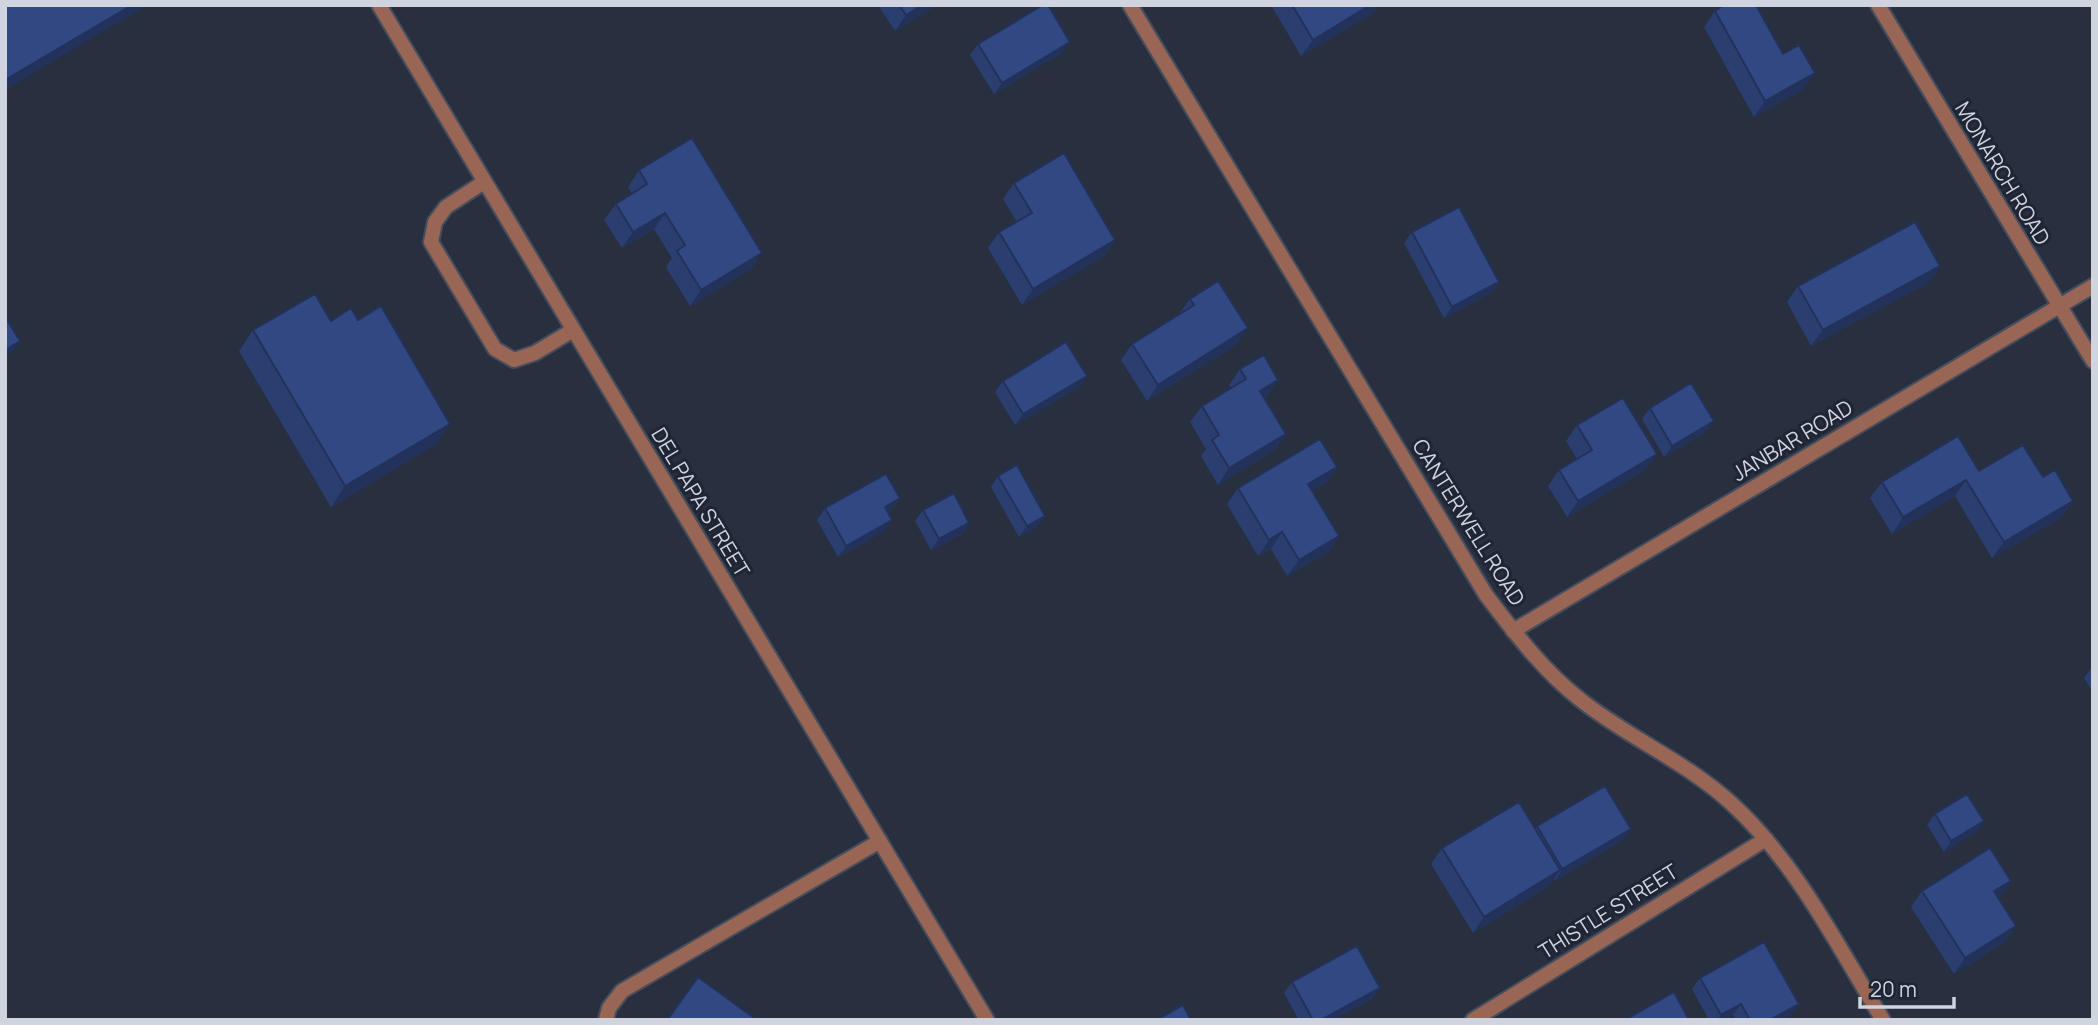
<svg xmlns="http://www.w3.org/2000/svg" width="2098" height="1025" font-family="Manrope,sans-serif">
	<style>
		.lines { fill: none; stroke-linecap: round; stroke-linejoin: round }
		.lane-casing { stroke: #464d5c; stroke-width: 18 }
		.street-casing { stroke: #464d5c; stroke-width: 18 }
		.lane { stroke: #996554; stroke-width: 14 }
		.street { stroke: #996554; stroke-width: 14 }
		.wall { fill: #2b3e70 }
		.shaded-wall { fill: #23325b }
		.building { fill: #324882; stroke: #23325b; stroke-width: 2 }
		.labels { text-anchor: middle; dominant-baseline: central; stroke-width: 6; stroke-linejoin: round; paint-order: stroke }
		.street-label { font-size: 21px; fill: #cfd4de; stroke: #1e2534 }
	</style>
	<rect width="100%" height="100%" fill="#282f3f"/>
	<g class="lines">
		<g class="lane-casing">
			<path id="lane" d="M484,182L446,207L435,222L431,242L495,349L514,360L535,353L573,330
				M606,1020L609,1008L622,991L880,841"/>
		</g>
		<g class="street-casing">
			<path id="street" d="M379,5L987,1020
				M1130,5L1486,595C1514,632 1544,672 1582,701C1629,738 1686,762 1731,803C1796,862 1837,945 1883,1020
				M1878,5L2093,361
				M1513,631L2093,286
				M1473,1020L1766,839"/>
		</g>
		<use href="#lane" class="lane"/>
		<use href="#street" class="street"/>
	</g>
	<path class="wall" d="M878,5H937L895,31Z
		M1271,5H1378L1373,13L1301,56Z
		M1715,11L1804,89L1754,117L1704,27Z
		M978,44L1062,53L994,94L970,55Z
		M639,170L762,253L751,269L690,306L666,267L672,258L654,229L622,248L604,220L616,204L632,194L628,187Z
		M1014,183L1115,240L1104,256L1022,305L988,248L999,232L1017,222L1003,199Z
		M1412,232L1499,282L1491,293L1444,318L1404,243Z
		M1940,266L1929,282L1811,346L1787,302L1798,286Z
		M1190,299L1237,344L1147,401L1121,360L1132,344L1179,314Z
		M331,321L436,444L331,507L239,351L253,330Z
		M1240,369L1278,380L1267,396L1265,398L1286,434L1275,450L1218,485L1201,456L1206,449L1190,422L1202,406L1231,388L1229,385Z
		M1003,381L1079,387L1015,425L995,392Z
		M1650,408L1706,432L1664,457L1642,419Z
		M1577,425L1645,470L1567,517L1548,486L1559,470L1577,459L1566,441Z
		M1337,467L1326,483L1312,491L1339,536L1328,552L1287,576L1271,549L1258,556L1227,504L1238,488Z
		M1979,471L2043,477L2073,501L2062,517L1992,558L1955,496L1892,534L1870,498L1882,482Z
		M998,476L1045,516L1037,527L1019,537L991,487Z
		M900,498L892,509L888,512L885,531L838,557L817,520L825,508Z
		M923,510L969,523L962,534L931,550L915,521Z
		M2093,665V692L2084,678Z
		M1935,814L1984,821L1976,832L1944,852L1927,825Z
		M1537,826L1631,829L1623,840L1555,881L1554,879L1549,886L1473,933L1431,864L1442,848L1535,829Z
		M1922,891L2000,897L1998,898L2016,926L2005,942L1954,974L1911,907Z
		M1700,978L1791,1015L1782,1020H1736L1733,1015L1724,1020H1709L1692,989Z
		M1292,982L1372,999L1333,1020H1299L1284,993Z"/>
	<path class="shaded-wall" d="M132,5H148L5,90V80Z
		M922,5H937L895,31L906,15Z
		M1370,5H1378L1373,13L1301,56L1313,40Z
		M1070,42L1062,53L994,94L1002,83Z
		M1815,73L1804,89L1754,117L1765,101Z
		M665,213L654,229L622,248L633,232Z
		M1115,240L1104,256L1022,305L1033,289Z
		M762,253L751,269L690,306L701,290Z
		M1940,266L1929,282L1811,346L1823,330Z
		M1499,282L1491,293L1444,318L1452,307Z
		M1248,328L1237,344L1147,401L1158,385Z
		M20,341L12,352L5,357V350Z
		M1087,376L1079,387L1015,425L1023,414Z
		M1278,380L1267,396L1249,407L1260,391Z
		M1714,421L1706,432L1664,457L1672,446Z
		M450,424L436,444L331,507L345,486Z
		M1286,434L1275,450L1218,485L1229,468Z
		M1657,454L1645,470L1567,517L1578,501Z
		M1337,467L1326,483L1297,500L1308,484Z
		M1966,480L1955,496L1892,534L1903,517Z
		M900,498L892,509L877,518L885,507Z
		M2073,501L2062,517L1992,558L2004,542Z
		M1045,516L1037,527L1019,537L1027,526Z
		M892,520L885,531L838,557L846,546Z
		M969,523L962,534L931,550L939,539Z
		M1282,532L1271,549L1258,556L1269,540Z
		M1339,536L1328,552L1287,576L1299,560Z
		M1984,821L1976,832L1944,852L1951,841Z
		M1631,829L1623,840L1555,881L1562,869Z
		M1560,870L1549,886L1473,933L1484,917Z
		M2011,881L2000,897L1983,907L1994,891Z
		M2016,926L2005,942L1954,974L1965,958Z
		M1380,988L1372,999L1333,1020H1321Z
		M1741,1004L1733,1015L1724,1020H1717L1721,1015Z
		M1799,1004L1791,1015L1782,1020H1770Z"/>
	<path class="building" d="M5,5H132L5,80Z
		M899,5H922L906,15Z
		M1043,5H1048L1070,42L1002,83L978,44Z
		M1292,5H1370L1313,40Z
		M1724,5H1756L1783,54L1799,45L1815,73L1765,101L1715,11Z
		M692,138L762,253L701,290L677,251L685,245L665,213L633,232L616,204L647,184L639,170Z
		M1064,153L1115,240L1033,289L999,232L1032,213L1014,183Z
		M1459,207L1499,282L1452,307L1412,232Z
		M1915,222L1940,266L1823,330L1798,286Z
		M1218,281L1248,328L1158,385L1132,344L1194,305L1190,299Z
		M315,294L331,321L351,308L358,320L381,306L450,424L345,486L253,330Z
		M5,317L20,341L5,350Z
		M1066,342L1087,376L1023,414L1003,381Z
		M1264,355L1278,380L1260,391L1286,434L1229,468L1212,440L1219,435L1202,406L1246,379L1240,369Z
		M1691,383L1714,421L1672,446L1650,408Z
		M1623,398L1657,454L1578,501L1559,470L1592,450L1577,425Z
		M1958,436L1979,471L2023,445L2043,477L2055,470L2073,501L2004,542L1966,480L1903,517L1882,482Z
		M1320,439L1337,467L1308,484L1339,536L1299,560L1282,532L1269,540L1238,488Z
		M1017,465L1045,516L1027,526L998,476Z
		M886,474L900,498L885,507L892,520L846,546L825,508Z
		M954,493L969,523L939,539L923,510Z
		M1605,786L1631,829L1562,869L1537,826Z
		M1967,794L1984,821L1951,841L1935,814Z
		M1519,802L1560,870L1484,917L1442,848Z
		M1990,848L2011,881L1994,891L2016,926L1965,958L1922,891Z
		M1764,942L1799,1004L1770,1020H1750L1741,1004L1721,1015L1700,978Z
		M1357,946L1380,988L1321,1020H1313L1292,982Z
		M698,977L757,1020L668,1019Z
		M1674,992L1689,1020H1625Z
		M1183,1005L1191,1020H1157Z"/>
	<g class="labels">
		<g class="street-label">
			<text transform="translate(2003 173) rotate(59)">MONARCH ROAD</text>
			<text transform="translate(1792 440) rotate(-31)">JANBAR ROAD</text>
			<text transform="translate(701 502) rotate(59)">DEL PAPA STREET</text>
			<text transform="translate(1469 522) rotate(58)">CANTERWELL ROAD</text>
			<text transform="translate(1608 911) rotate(-32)">THISTLE STREET</text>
		</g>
	</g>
	<rect width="2098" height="1025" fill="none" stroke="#cfd4de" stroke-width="14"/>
	<path d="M1860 997v10h94v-10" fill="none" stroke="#cfd4de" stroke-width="3.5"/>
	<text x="1870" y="997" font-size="21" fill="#cfd4de" stroke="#1e2534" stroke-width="5" paint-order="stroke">20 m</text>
</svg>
